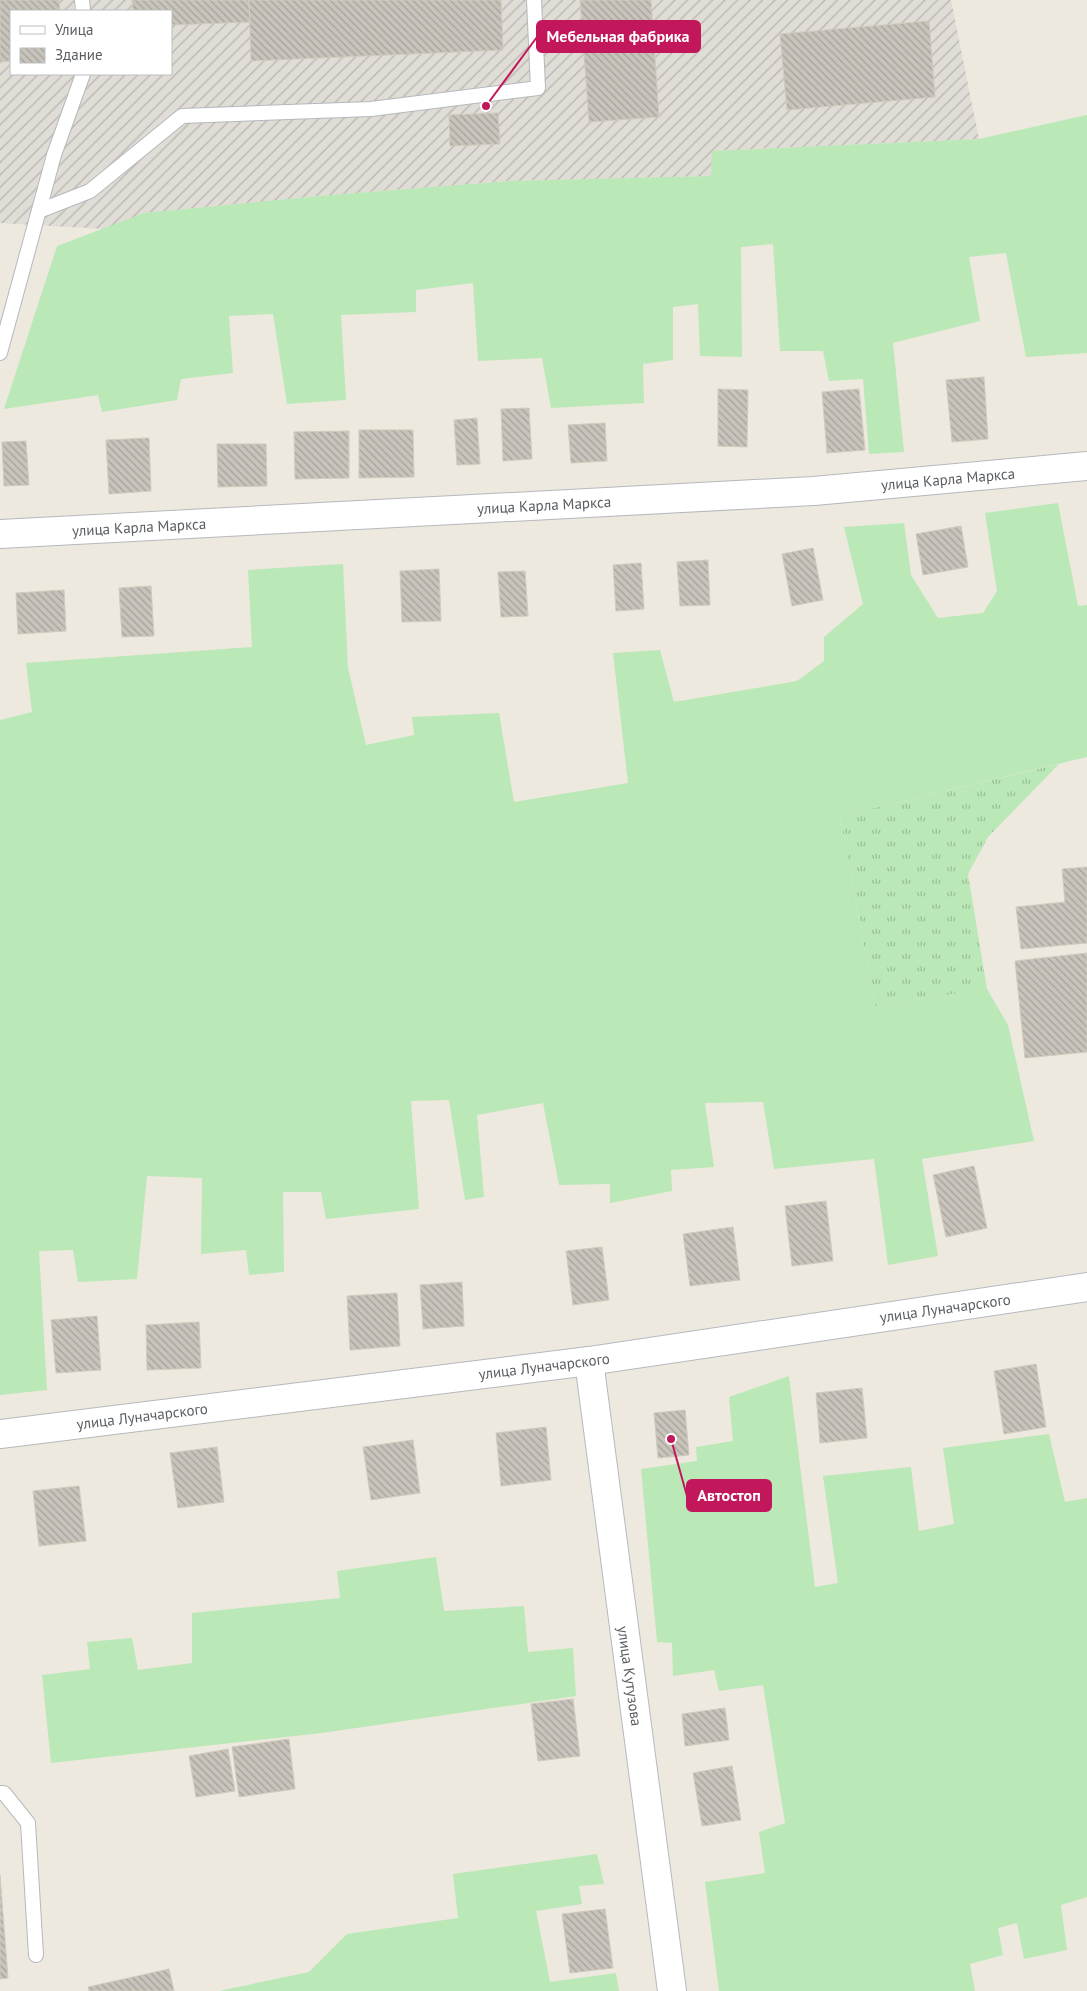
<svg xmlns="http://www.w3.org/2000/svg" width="1087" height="1991" font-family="'PT Sans',sans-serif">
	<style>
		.industrial { fill: url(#industrial-furrows); fill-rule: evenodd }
		.grass { fill: url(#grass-tufts) }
		.garden { fill: #bae8b7 }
		.building { fill: url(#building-back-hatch); stroke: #d2cabc }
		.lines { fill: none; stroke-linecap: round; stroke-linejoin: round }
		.lane-casing { stroke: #b5b8bd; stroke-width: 16 }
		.street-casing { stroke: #b5b8bd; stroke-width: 30 }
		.secondary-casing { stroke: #b5bac0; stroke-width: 30 }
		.lane { stroke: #fff; stroke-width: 14 }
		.street { stroke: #fff; stroke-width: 28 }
		.secondary { stroke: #fff; stroke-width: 28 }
		.labels { text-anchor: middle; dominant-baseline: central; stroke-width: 4.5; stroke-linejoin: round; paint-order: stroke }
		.street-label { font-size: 15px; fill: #585d62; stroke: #fff }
		.leader { fill: none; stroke: #c2185b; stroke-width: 2 }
		.callout-dot { fill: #c2185b; stroke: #fff; stroke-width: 2 }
		.callout { fill: #c2185b; stroke: #c2185b; stroke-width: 2 }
		.callout-label { font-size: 16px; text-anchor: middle; font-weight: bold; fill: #fff }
	</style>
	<defs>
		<pattern id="industrial-furrows" width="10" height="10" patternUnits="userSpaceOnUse" patternTransform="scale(1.25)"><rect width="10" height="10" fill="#e0dcd6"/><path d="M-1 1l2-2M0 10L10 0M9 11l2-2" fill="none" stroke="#b8b6b1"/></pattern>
		<pattern id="grass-tufts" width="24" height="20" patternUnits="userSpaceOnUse" patternTransform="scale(1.25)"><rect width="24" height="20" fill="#bae8b7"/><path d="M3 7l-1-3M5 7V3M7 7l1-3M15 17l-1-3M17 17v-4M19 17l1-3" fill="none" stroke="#9abf98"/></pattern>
		<pattern id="building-back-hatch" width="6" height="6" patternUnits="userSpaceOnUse" patternTransform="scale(1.25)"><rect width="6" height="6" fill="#c8c3bb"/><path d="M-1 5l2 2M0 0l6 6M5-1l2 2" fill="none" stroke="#a5a29b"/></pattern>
	</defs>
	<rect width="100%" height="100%" fill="#ede9de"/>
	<path class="industrial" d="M0,0H951L979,139L713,151L711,176L510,181L330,195L144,213L105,229L0,223ZM11,11H171V74H11Z"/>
	<path class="grass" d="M1059,764L988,837L968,874L987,989L875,1006L840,816Z"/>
	<path class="garden" d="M1087,115V353L1026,357L1006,253L969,257L980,321L893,343L904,452L869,454L863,379L829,381L823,351H780L773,244L741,247L742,357L700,356L698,304L673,307V360L643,364L644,403L551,408L542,358L478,361L473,283L416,290V312L341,315L346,400L287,404L273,314L229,316L233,373L181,379L177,400L102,412L98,395L4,409L57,246L144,213L330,195L510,181L711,176L712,151L979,139Z
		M1058,503L1078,606L1087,605V757L840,816L875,1006L987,989L1008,1025L1034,1141L922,1159L938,1256L888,1265L874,1159L774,1169L763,1102L705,1103L714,1167L671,1170L672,1191L610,1203V1184L559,1185L543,1103L477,1115L484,1197L465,1200L449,1100L411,1101L419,1209L326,1219L321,1192H283L284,1272L249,1275L246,1250L201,1254L202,1178L147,1176L137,1279L78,1282L73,1250L39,1251L47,1390L0,1395V720L32,712L26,663L252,647L248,570L343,564L348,668L366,745L414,735L412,717L499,713L514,802L628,783L613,653L660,650L674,702L797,681L824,661V637L863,604L844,527L904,523L911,575L938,618L983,613L997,591L985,513Z
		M789,1376L815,1587L838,1583L823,1476L911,1467L919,1531L954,1524L943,1448L1049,1434L1065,1502L1087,1498V1897L1061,1905L1067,1950L1024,1959L1017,1923L998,1928L1003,1955L970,1964L975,1991H719L705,1882L765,1873L759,1832L785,1823L763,1685L719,1691L714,1670L673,1676L672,1643L657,1642L641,1469L697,1461L696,1447L733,1441L729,1397Z
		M436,1557L444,1611L524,1606L528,1652L573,1648L576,1696L322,1733L51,1763L42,1675L90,1669L87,1642L132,1638L138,1670L192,1663V1613L340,1598L337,1571Z
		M597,1854L604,1884L579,1886L582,1904L536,1911L550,1982L616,1973L619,1991H219L309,1972L347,1934L458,1918L453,1874Z"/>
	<path class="building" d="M0,0H59L60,11H11V61L0,62Z
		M132,0H249L250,22L171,25V11H133Z
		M249,0H501L503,50L251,61Z
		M580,0H651L659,117L589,122Z
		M929,21L935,97L787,110L780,34Z
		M498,113L500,144L450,146L449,115Z
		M984,377L988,439L952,442L946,380Z
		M718,389L748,390L747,447L718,446Z
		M859,389L865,450L827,453L822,392Z
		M529,408L532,459L503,461L501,409Z
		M477,418L480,464L457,465L454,420Z
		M605,423L607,461L571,463L568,425Z
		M359,430H413L414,477L359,478Z
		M349,431V478L295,479L294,432Z
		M149,438L151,491L109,494L106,440Z
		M26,441L29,485L4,486L2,442Z
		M217,444H266L267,486L218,487Z
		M961,526L968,567L923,575L916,534Z
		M813,548L823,600L792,606L782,554Z
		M708,560L710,605L680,606L677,562Z
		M641,563L644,609L616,611L613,565Z
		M439,569L441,621L402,622L400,571Z
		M525,571L528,616L501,617L498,572Z
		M151,586L154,636L122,637L119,588Z
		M64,590L66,631L18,634L16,593Z
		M1087,867V943L1021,949L1016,907L1065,902L1062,869Z
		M1087,953V1052L1025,1058L1015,961Z
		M974,1166L987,1228L946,1237L933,1175Z
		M826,1201L833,1261L792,1266L785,1206Z
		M733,1227L740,1280L690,1286L683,1234Z
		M602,1247L609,1300L573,1305L566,1251Z
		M462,1282L464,1326L423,1329L420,1285Z
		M397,1293L400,1346L350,1350L347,1296Z
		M97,1316L101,1370L56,1373L51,1320Z
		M199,1322L201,1368L147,1370L146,1325Z
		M1036,1364L1046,1427L1004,1434L994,1371Z
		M862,1388L867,1438L820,1443L816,1393Z
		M685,1410L689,1455L658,1458L654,1413Z
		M546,1427L551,1480L501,1486L496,1433Z
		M413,1440L420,1493L371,1500L363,1447Z
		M217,1447L224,1502L178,1508L170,1453Z
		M79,1486L86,1541L39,1546L33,1491Z
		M573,1699L580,1756L538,1761L531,1704Z
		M725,1708L729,1740L685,1746L682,1714Z
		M289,1739L295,1789L239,1797L232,1747Z
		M228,1749L235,1791L196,1797L189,1756Z
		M732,1766L741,1820L702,1826L693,1773Z
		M0,1875L8,1978L0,1979Z
		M605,1909L613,1968L570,1973L562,1914Z
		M169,1969L174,1991H89L88,1987Z"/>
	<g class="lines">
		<g class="lane-casing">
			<path id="lane" d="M82,0L83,11
				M39,211L90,191L182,116L371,109L538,88L534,0
				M0,353L54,155L83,74
				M0,1793H4L28,1823L36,1955"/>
		</g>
		<g class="street-casing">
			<path id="street" d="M0,534L814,491L1087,466
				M0,1434L589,1361"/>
		</g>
		<g class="secondary-casing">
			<path id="secondary" d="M672,1991L589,1361L1087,1287"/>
		</g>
		<use href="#lane" class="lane"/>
		<use href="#street" class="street"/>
		<use href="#secondary" class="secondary"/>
	</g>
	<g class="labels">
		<g class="street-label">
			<text transform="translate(948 479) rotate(-5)">улица Карла Маркса</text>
			<text transform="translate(544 505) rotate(-3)">улица Карла Маркса</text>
			<text transform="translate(139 527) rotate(-3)">улица Карла Маркса</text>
			<text transform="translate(945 1308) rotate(-8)">улица Луначарского</text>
			<text transform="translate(544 1366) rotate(-7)">улица Луначарского</text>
			<text transform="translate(142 1416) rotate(-7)">улица Луначарского</text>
			<text transform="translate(630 1676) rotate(82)">улица Кутузова</text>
		</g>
	</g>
	<path class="leader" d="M486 106L537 37M671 1439L687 1496"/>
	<g class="callout-dot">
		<circle cx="486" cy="106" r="5"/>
		<circle cx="671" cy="1439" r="5"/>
	</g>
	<g class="callout">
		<rect x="537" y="21" width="163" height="31" rx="5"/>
		<rect x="687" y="1480" width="84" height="31" rx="5"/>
	</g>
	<g class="callout-label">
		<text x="618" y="42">Мебельная фабрика</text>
		<text x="729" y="1501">Автостоп</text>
	</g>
	<rect x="10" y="10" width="162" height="65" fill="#ffffff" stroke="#bcbec0"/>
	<rect x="20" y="26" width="25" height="8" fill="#ffffff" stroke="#bcbec0"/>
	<text x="55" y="35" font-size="15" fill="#585d62">Улица</text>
	<rect x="20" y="48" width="25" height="15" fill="url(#building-back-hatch)" stroke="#bcbec0"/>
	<text x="55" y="60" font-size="15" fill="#585d62">Здание</text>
</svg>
